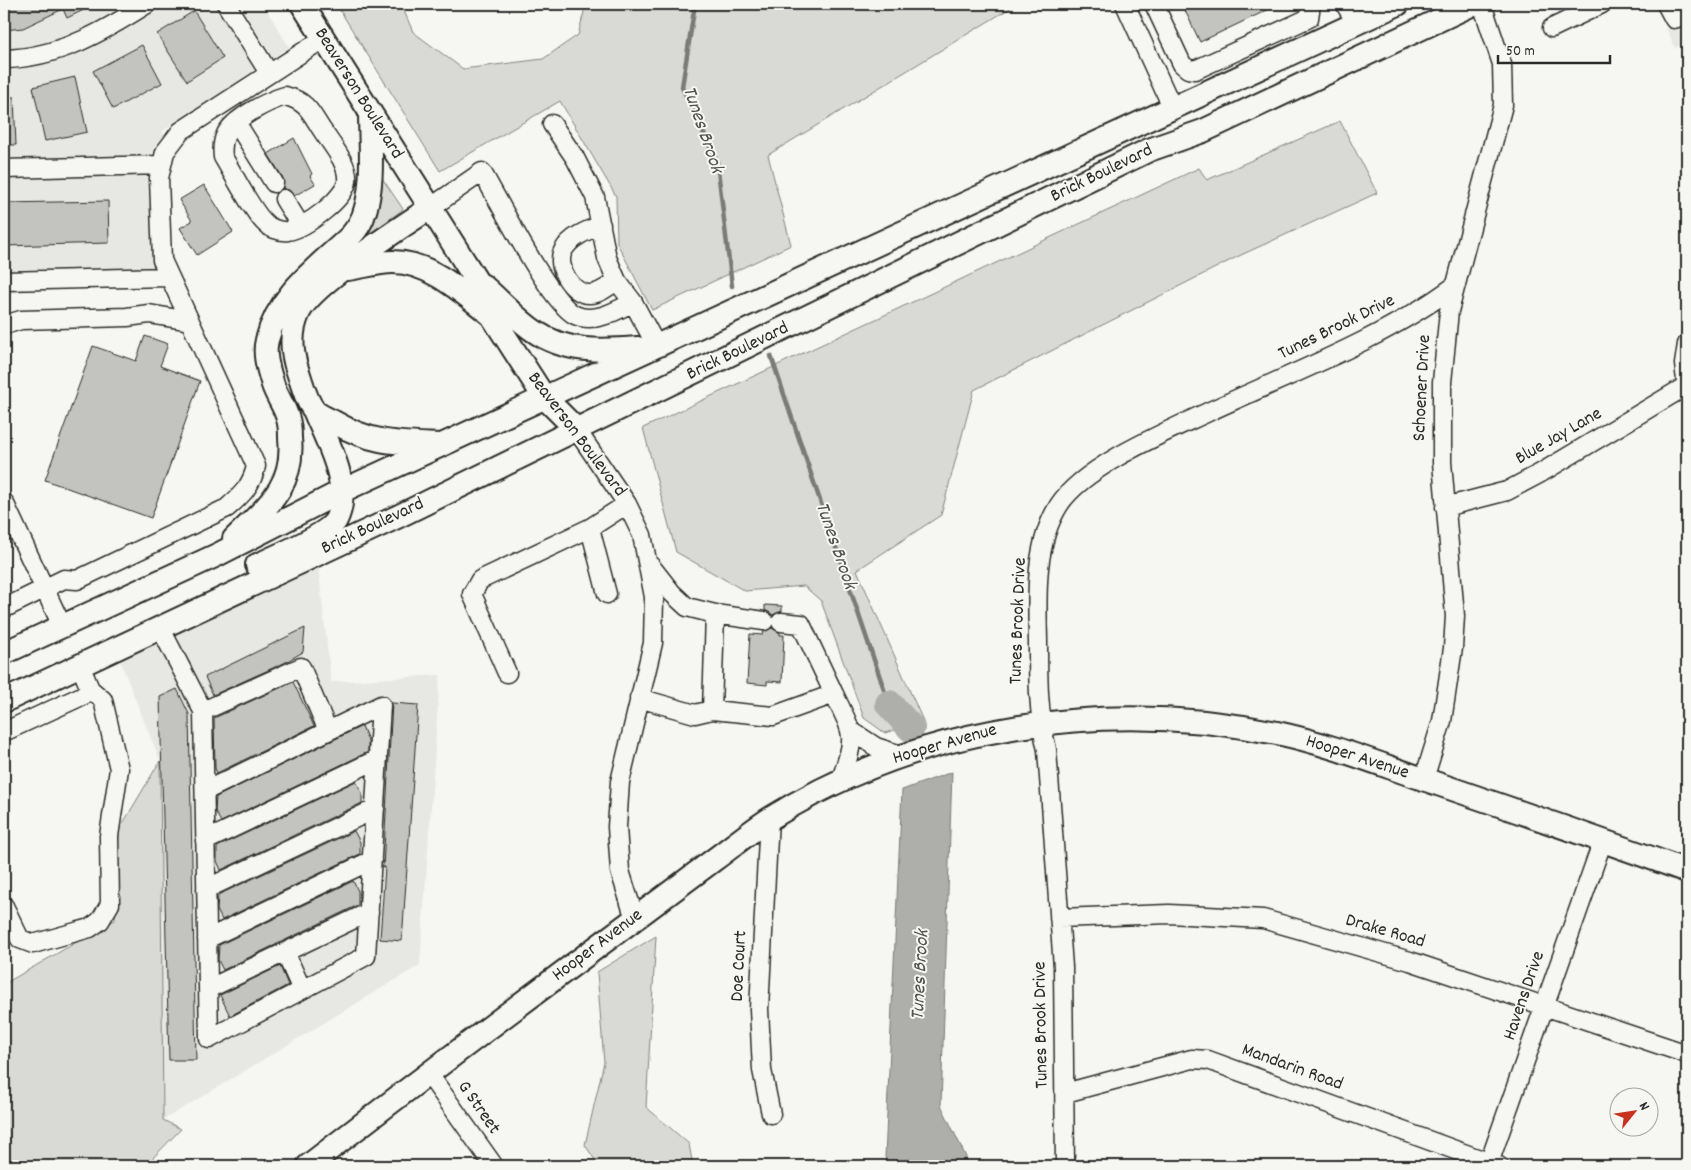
<svg xmlns="http://www.w3.org/2000/svg" width="1691" height="1170" font-family="Dekko,sans-serif">
	<style>
		.built { fill: #e7e7e3 }
		.green { fill: #d9d9d5; stroke: #828280 }
		.water { fill: #aeaeab; stroke: #7a7a78 }
		.lines { fill: none; stroke-linecap: round; stroke-linejoin: round }
		.stream { stroke: #7a7a78; stroke-width: 4.5 }
		.river { stroke: #aeaeab; stroke-width: 28 }
		.building { fill: #c3c3c0; stroke: #2b2b2b }
		.minor-casing { stroke: #2b2b2b; stroke-width: 21 }
		.major-casing { stroke: #2b2b2b; stroke-width: 26 }
		.minor { stroke: #f6f6f2; stroke-width: 18 }
		.major { stroke: #f6f6f2; stroke-width: 22 }
		.labels { text-anchor: middle; dominant-baseline: central; stroke-width: 4; stroke-linejoin: round; paint-order: stroke }
		.street-label { font-size: 19px; fill: #2b2b2b; stroke: #f6f6f2 }
		.water-label { font-size: 20px; font-style: italic; fill: #525251; stroke: #f6f6f2 }
	</style>
	<rect width="100%" height="100%" fill="#f6f6f2"/>
	<filter id="ink" filterUnits="userSpaceOnUse"><feTurbulence type="fractalNoise" baseFrequency=".02" numOctaves="2"/><feDisplacementMap in="SourceGraphic" scale="10" xChannelSelector="R" yChannelSelector="G"/><feConvolveMatrix kernelMatrix="1 2 1 2 8 2 1 2 1" color-interpolation-filters="sRGB"/></filter>
	<g filter="url(#ink)">
		<path class="built" d="M4,4H263L289,47L163,131L155,285L4,293Z
			M1656,4H1687V42L1675,48Z
			M318,564L331,682L440,675L420,965L163,1120L160,761L119,658Z"/>
		<path class="green" d="M336,4H401L413,32L463,69L543,59L578,35L586,4H1017L768,155L791,245L652,310L617,243L616,196L560,101L440,171Z
			M1340,121L1377,193L1241,255L974,390L941,515L857,570L923,721L885,733L864,718L821,601L804,586L745,591L676,552L643,428L1199,168L1207,180Z
			M379,178H382L403,209L350,250Z
			M160,761L163,1120L181,1129L145,1166H4V984L115,920L119,830Z
			M656,936L646,1107L689,1144L693,1166H599L585,1145L604,1062L597,972Z"/>
		<path class="water" d="M952,772L941,1105L966,1157V1166H888L885,1157L902,790Z"/>
		<g class="lines">
			<path class="stream" d="M695,4L682,87L717,162L732,286
				M771,356L889,704"/>
			<path class="river" d="M889,704L911,728"/>
		</g>
		<path class="building" d="M4,4H96L67,18L63,9L23,28L4,30Z
			M1182,4H1280L1200,42Z
			M194,11L223,58L187,81L157,34Z
			M142,45L162,83L113,109L93,71Z
			M75,77L87,132L45,141L33,87Z
			M4,97H14L16,145H4Z
			M294,138L312,174L310,176L315,184L294,196L289,190L283,189V178L268,154Z
			M204,185L233,232L197,255L180,228L192,221L179,200Z
			M108,201L109,243L4,246V203Z
			M145,336L168,344L160,366L200,381L151,518L45,480L93,346L136,361Z
			M765,605L782,606V611L773,615L765,610Z
			M305,628L303,652L284,663L213,695L205,677Z
			M772,628L780,633V635H784L782,682L767,681V685L747,683L750,634L763,635L764,631Z
			M293,682L314,726L217,773L215,768L214,718Z
			M177,689L189,714L196,1060H169L160,697Z
			M392,703L418,705L402,941L380,939L385,868H383Z
			M362,726L368,740V752L221,822L215,811L216,797Z
			M356,781L362,793V803L221,870L217,861V847Z
			M354,831L360,842V854L222,920L217,910L218,895Z
			M353,881L358,891V905L223,970L218,960L219,945Z
			M280,966L288,985L230,1016L220,995Z"/>
		<g class="lines">
			<g class="minor-casing">
				<path id="minor" d="M226,4L269,73
					M1125,4L1173,109
					M1154,4L1182,64L1188,69L1195,70L1309,18L1311,4
					M1345,4L1356,23
					M1666,4L1674,19L1687,15
					M1552,28L1602,4
					M4,59C58,58 103,32 147,4
					M285,96C307,101 311,113 322,130C331,144 349,164 347,181C345,199 305,228 288,231C280,232 269,228 264,222C252,211 233,173 223,157C222,149 222,142 226,134C234,118 268,101 285,96Z
					M236,122L274,183
					M552,124L575,158L595,197L607,258L617,281L633,302
					M4,169L162,165
					M284,199L300,225
					M430,208L482,172C499,201 550,303 575,315C594,324 616,311 633,302L656,345
					M601,225C588,230 570,237 563,251C555,266 572,295 590,294C600,294 609,286 617,281
					M4,281L167,277
					M4,325L21,320L127,317L149,314L190,321
					M1687,344L1684,364L1687,389
					M576,429L627,504L642,535L654,597L653,643L620,782L617,827L620,871L635,919
					M4,502L62,626
					M1445,507L1507,491L1539,474L1686,386
					M590,528L607,594
					M650,565L672,593L687,607L715,614L764,621
					M4,606L5,608L64,579L77,580L227,508C242,495 252,485 256,466L162,260L159,178L165,152L181,131L323,39
					M781,622L801,624L834,694
					M160,627L203,711L209,1039L366,956L381,705L328,731L301,667L203,711
					M507,673L472,594L480,580L590,528L627,504
					M639,698L695,714L712,710L773,716L834,694C855,738 856,733 841,780
					M712,710L715,614
					M4,730H8L84,695L90,689L80,665
					M853,732L876,747L901,755
					M1424,779L1442,721L1453,648L1455,616L1442,462V382L1449,311L1503,105L1502,64L1482,4
					M205,791L328,731
					M769,819L759,1009L762,1070L771,1114
					M205,841L378,759
					M206,889L375,809
					M4,906L20,939L33,944L90,928L100,921L110,904L109,836L119,769L103,700L90,689
					M1059,918L1169,914L1263,919L1410,961L1687,1054
					M207,939L372,860
					M285,952L302,990
					M208,989L369,912
					M428,1073L494,1166
					M1065,1093L1192,1059L1208,1060L1499,1166
					M1065,1166L1063,967L1047,750C1038,713 1038,678 1038,641C1037,595 1034,545 1059,505C1084,466 1166,432 1208,412C1292,373 1382,340 1456,285
					M1488,1166L1603,840"/>
			</g>
			<g class="major-casing">
				<path id="major" d="M302,4L476,280L492,316L544,397L576,429
					M430,208C401,227 313,284 299,312C290,331 291,352 298,372C302,383 306,401 314,410C318,415 328,419 334,422C372,444 398,443 440,445
					M348,269C362,267 379,262 393,262C430,262 463,293 490,314
					M482,285C499,299 515,318 534,331C566,353 602,351 638,348
					M234,539C266,507 295,487 290,438C290,432 290,425 288,419C285,407 277,397 273,385C269,371 263,355 267,340C276,303 303,279 331,254C344,242 356,234 363,217C375,185 370,146 370,112
					M257,565C274,557 328,535 336,520C353,486 327,442 314,410
					M4,653L217,555L342,491L1398,4
					M4,701L397,517L1149,150L1203,131L1473,4
					M308,1166C404,1092 500,1019 597,947C637,917 676,888 715,859C734,845 752,830 771,818C921,725 1105,698 1277,733C1330,744 1381,765 1432,782C1517,811 1602,840 1687,871"/>
			</g>
			<use href="#minor" class="minor"/>
			<use href="#major" class="major"/>
		</g>
	</g>
	<g class="labels">
		<g class="street-label">
			<text transform="translate(358 94) rotate(58)">Beaverson Boulevard</text>
			<text transform="translate(1102 174) rotate(-26)">Brick Boulevard</text>
			<text transform="translate(1337 328) rotate(-26)">Tunes Brook Drive</text>
			<text transform="translate(738 352) rotate(-26)">Brick Boulevard</text>
			<text transform="translate(1423 388) rotate(-87)">Schoener Drive</text>
			<text transform="translate(576 435) rotate(53)">Beaverson Boulevard</text>
			<text transform="translate(1559 437) rotate(-30)">Blue Jay Lane</text>
			<text transform="translate(373 527) rotate(-25)">Brick Boulevard</text>
			<text transform="translate(1019 621) rotate(-88)">Tunes Brook Drive</text>
			<text transform="translate(945 745) rotate(-16)">Hooper Avenue</text>
			<text transform="translate(1357 758) rotate(18)">Hooper Avenue</text>
			<text transform="translate(1385 932) rotate(16)">Drake Road</text>
			<text transform="translate(598 946) rotate(-37)">Hooper Avenue</text>
			<text transform="translate(740 966) rotate(-87)">Doe Court</text>
			<text transform="translate(1525 996) rotate(-71)">Havens Drive</text>
			<text transform="translate(1042 1025) rotate(-91)">Tunes Brook Drive</text>
			<text transform="translate(1292 1068) rotate(20)">Mandarin Road</text>
			<text transform="translate(478 1108) rotate(55)">G Street</text>
		</g>
		<g class="water-label">
			<text transform="translate(702 130) rotate(71)">Tunes Brook</text>
			<text transform="translate(835 546) rotate(71)">Tunes Brook</text>
			<text transform="translate(921 975) rotate(-87)">Tunes Brook</text>
		</g>
	</g>
	<rect width="1691" height="1170" fill="none" stroke="#f6f6f2" stroke-width="20"/>
	<rect x="10" y="10" width="1671" height="1150" fill="none" stroke="#2b2b2b" stroke-width="2" filter="url(#ink)"/>
	<g transform="translate(1634 1112) rotate(60)"><circle r="24" fill="#f6f6f2" stroke="#a5a5a2"/>
	<path d="M0-4L9 19L0 12L-9 19Z" fill="#c8321e"/>
	<text y="-8" font-size="14" font-weight="bold" text-anchor="middle" fill="#2b2b2b">N</text>
	</g>
	<path d="M1498 55v8h112v-8" fill="none" stroke="#2b2b2b" stroke-width="2.5"/>
	<text x="1506" y="55" font-size="15" fill="#2b2b2b" stroke="#f6f6f2" stroke-width="4" paint-order="stroke">50 m</text>
</svg>
